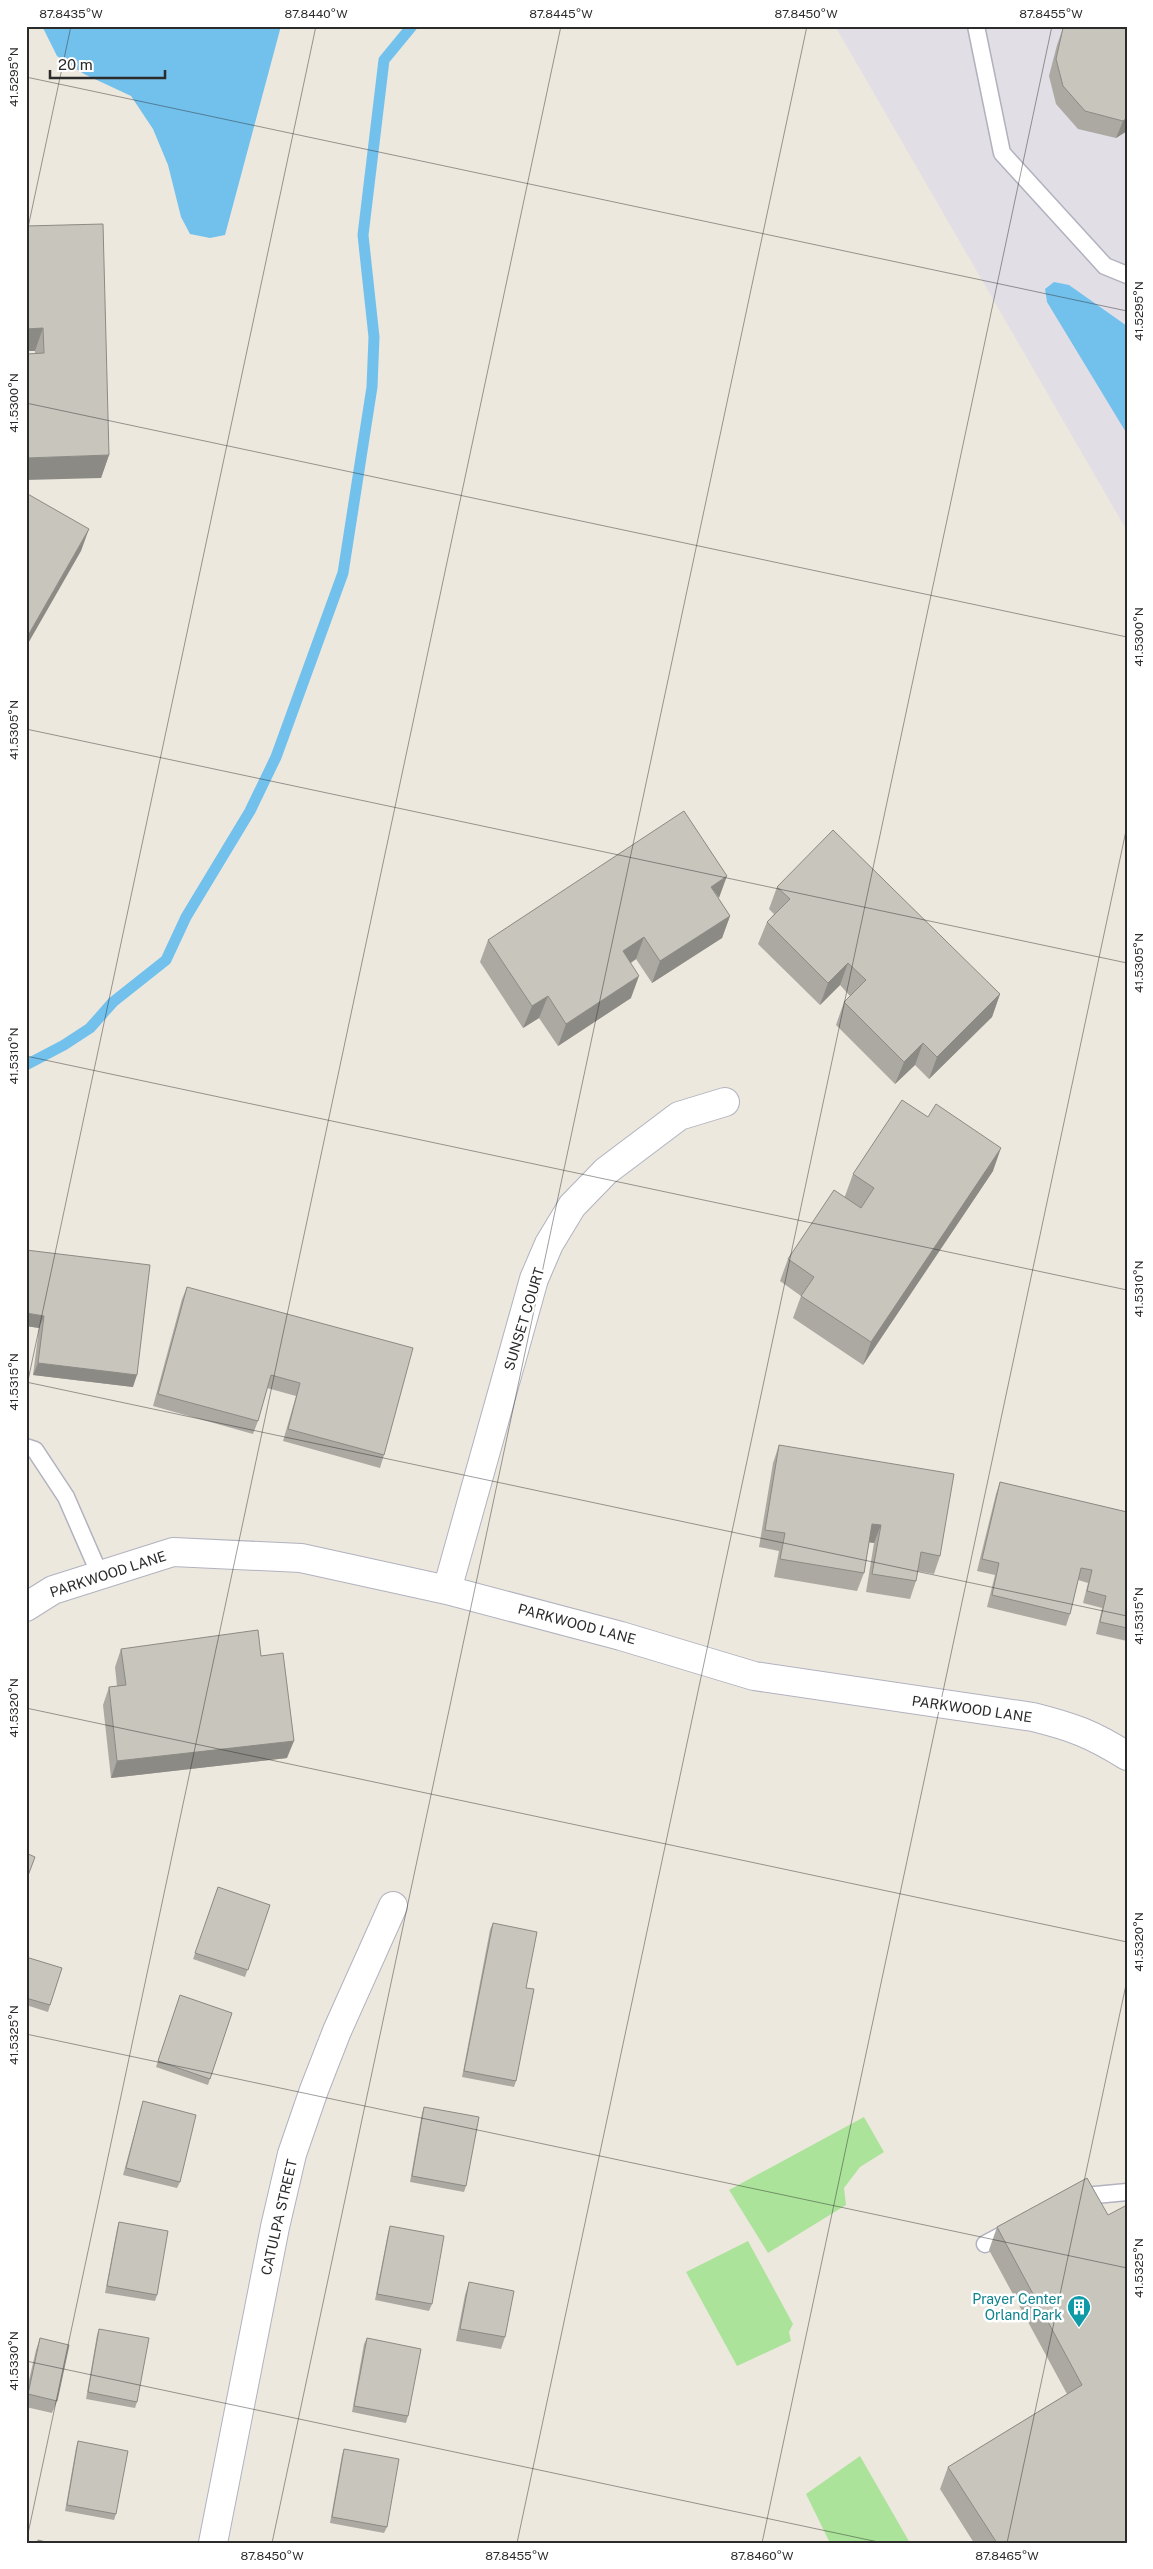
<svg xmlns="http://www.w3.org/2000/svg" width="1153" height="2569" font-family="'Public Sans',sans-serif">
	<style>
		.industrial { fill: #e1dee5 }
		.green { fill: #ace39b }
		.water { fill: #72c1ed }
		.lines { fill: none; stroke-linecap: round; stroke-linejoin: round }
		.stream { stroke: #72c1ed; stroke-width: 11 }
		.service-casing { stroke: #b1b2bf; stroke-width: 19 }
		.minor-casing { stroke: #b1b2bf; stroke-width: 30 }
		.service { stroke: #fff; stroke-width: 16 }
		.minor { stroke: #fff; stroke-width: 28 }
		.wall { fill: #aca9a3 }
		.shaded-wall { fill: #8c8a84 }
		.building { fill: #c8c5bd; stroke: #8c8a84 }
		.ticks { fill: none; stroke: #2b2b2b; stroke-width: 1; stroke-opacity: 0.45 }
		.labels { text-anchor: middle; dominant-baseline: central; stroke-width: 5; stroke-linejoin: round; paint-order: stroke }
		.street-label { font-size: 14px; fill: #2b2b2b; stroke: #fff }
		.culture-label { font-size: 14px; fill: #0d838f; stroke: #fff; text-anchor: end }
		.neatline { fill: none; stroke: #2b2b2b; stroke-width: 2 }
		.ticks-label { font-size: 12px; text-anchor: middle; fill: #2b2b2b }
	</style>
	<rect width="100%" height="100%" fill="#ede8de"/>
	<path class="industrial" d="M835,26H1127V531Z"/>
	<path class="green" d="M864,2117L884,2152L860,2167L844,2188L846,2205L768,2253L729,2190Z
		M748,2241L793,2324L789,2332L791,2341L737,2366L686,2272Z
		M860,2456L910,2543H830L806,2494Z"/>
	<path class="water" d="M42,26H281L225,235L210,238L190,234L181,217L168,165L153,129L131,96L84,74L57,56Z
		M1054,282L1069,285L1127,326V434L1047,302L1045,289Z"/>
	<g class="lines">
		<path class="stream" d="M26,1065L64,1045L90,1028L113,1002L166,960L186,917L250,811L276,757L343,573L372,387L374,337L363,235L384,60L412,26"/>
		<g class="service-casing">
			<path id="service" d="M976,26L1002,153L1105,266L1127,275
				M26,1447L35,1450L66,1497L100,1575
				M1074,2197L1127,2192
				M985,2244L1011,2230"/>
		</g>
		<g class="minor-casing">
			<path id="minor" d="M447,1590L534,1279L549,1244L572,1206L606,1171L679,1116L725,1102
				M26,1607L53,1590L173,1552L301,1558L447,1590L621,1636L754,1676L1033,1717C1073,1727 1092,1734 1127,1756
				M213,2543L275,2227L292,2154L314,2090L337,2031L393,1906"/>
		</g>
		<use href="#service" class="service"/>
		<use href="#minor" class="minor"/>
	</g>
	<path class="wall" d="M1127,26V131L1116,138L1078,129L1056,104L1049,76L1057,45L1063,28Z
		M26,226L109,455L101,478L35,354V351H26Z
		M777,887L1000,994L992,1017L929,1079L915,1065L895,1084L836,1025L844,1002L850,996L840,985L820,1005L758,944L767,922L774,914L769,909Z
		M718,898L730,916L722,938L652,983L636,959L631,963V998L558,1046L539,1018L523,1028L480,962L488,940Z
		M993,1171L863,1365L793,1318L801,1296L780,1281L788,1259L845,1196L853,1174Z
		M26,1250L133,1387L33,1375L39,1328L26,1326Z
		M187,1287L384,1455L380,1468L283,1441L296,1396L267,1388L258,1421L253,1434L153,1406L182,1299Z
		M779,1445L940,1556L934,1574L918,1571L916,1581L910,1599L866,1592L874,1543L869,1542L864,1573L857,1591L774,1577L779,1551L759,1547L773,1463Z
		M1000,1482L1127,1512V1641L1096,1634L1102,1608L1083,1603L1088,1583L1078,1580L1070,1614L1066,1626L987,1607L995,1575L977,1571L996,1494Z
		M121,1649L261,1656L287,1758L111,1778L103,1705L109,1687L117,1686L115,1667Z
		M218,1887L270,1905L245,1977L193,1959Z
		M493,1923L516,2081L514,2087L462,2077L490,1930Z
		M26,1957L62,1968L48,2012L26,2005Z
		M180,1995L232,2013L208,2085L156,2067Z
		M143,2101L180,2182L177,2188L123,2175Z
		M424,2107L466,2186L464,2192L410,2182L422,2113Z
		M1087,2178L1127,2543H974L940,2489L948,2467L1067,2394L989,2250L997,2227Z
		M119,2222L157,2295L155,2301L105,2293L117,2229Z
		M390,2226L432,2304L429,2311L375,2300L388,2233Z
		M469,2282L505,2337L501,2349L456,2341L465,2295Z
		M99,2329L137,2402L135,2408L86,2399L97,2335Z
		M40,2338L57,2401L52,2413L26,2407V2393L36,2350Z
		M367,2338L408,2416L406,2423L352,2412L364,2344Z
		M78,2441L116,2514L114,2520L65,2511L76,2448Z
		M344,2449L387,2527L384,2533L330,2523L342,2455Z"/>
	<path class="shaded-wall" d="M1127,118V131L1116,138L1123,121Z
		M43,328L35,351H26V329Z
		M109,455L101,478L26,480V458Z
		M89,529L81,551L26,647V639Z
		M727,876L719,898L711,887Z
		M730,916L722,938L652,983L660,961Z
		M644,937L636,959L615,973L623,951Z
		M848,963L840,985L820,1005L828,983Z
		M639,976L631,998L558,1046L566,1024Z
		M1000,994L992,1017L929,1079L937,1057Z
		M548,996L539,1018L523,1028L532,1006Z
		M923,1043L915,1065L895,1084L904,1062Z
		M1001,1148L993,1171L863,1365L871,1342Z
		M26,1313L44,1316L39,1328L26,1326Z
		M38,1363L137,1375L133,1387L33,1375Z
		M872,1524L881,1525L874,1543L866,1542Z
		M294,1741L287,1758L111,1778L117,1761Z"/>
	<path class="building" d="M1065,26H1127V118L1123,121L1085,111L1063,86L1056,59L1063,28Z
		M103,224L109,455L26,458V354L44,353L43,328L26,329V226Z
		M26,493L89,529L26,639Z
		M684,811L727,876L711,887L730,916L660,961L644,937L623,951L639,976L566,1024L548,996L532,1006L488,940Z
		M833,830L1000,994L937,1057L923,1043L904,1062L844,1002L866,980L848,963L828,983L767,922L790,899L777,887Z
		M902,1100L928,1117L936,1104L1001,1148L871,1342L801,1296L814,1277L788,1259L834,1190L861,1208L874,1188L853,1174Z
		M26,1250L150,1265L137,1375L38,1363L44,1316L26,1313Z
		M187,1287L413,1348L384,1455L288,1429L300,1383L271,1375L258,1421L158,1394Z
		M779,1445L954,1474L940,1556L921,1552L916,1581L872,1574L881,1525L872,1524L864,1573L780,1559L785,1533L765,1530Z
		M1000,1482L1127,1512V1628L1100,1622L1106,1596L1087,1591L1092,1570L1081,1568L1070,1614L992,1595L999,1563L982,1559Z
		M258,1630L261,1656L283,1653L294,1741L117,1761L109,1687L126,1685L121,1649Z
		M26,1853L35,1857L26,1881Z
		M218,1887L270,1905L248,1970L195,1953Z
		M493,1923L537,1932L526,1988L534,1989L516,2081L464,2071Z
		M26,1957L62,1968L50,2005L26,1998Z
		M180,1995L232,2013L210,2079L158,2061Z
		M143,2101L196,2115L180,2182L126,2168Z
		M424,2107L479,2117L466,2186L412,2176Z
		M1087,2178L1108,2215L1127,2205V2543H997L948,2467L1082,2385L997,2227Z
		M119,2222L168,2231L157,2295L107,2286Z
		M390,2226L444,2236L432,2304L377,2294Z
		M469,2282L514,2291L505,2337L460,2329Z
		M99,2329L149,2338L137,2402L88,2392Z
		M40,2338L69,2345L57,2401L28,2394Z
		M367,2338L421,2349L408,2416L354,2406Z
		M78,2441L128,2451L116,2514L67,2505Z
		M344,2449L399,2459L387,2527L332,2517Z
		M38,2540L50,2543H37Z"/>
	<path class="ticks" d="M26,77L1127,311M26,237L71,26M26,403L1127,637M26,729L1127,963M26,1056L1127,1290M26,1382L1127,1616M26,1390L316,26M26,1708L1127,1942M26,2034L1127,2268M26,2361L883,2543M26,2543L561,26M272,2543L807,26M517,2543L1052,26M762,2543L1127,826M1007,2543L1127,1980"/>
	<defs>
		<g id="building-pin" transform="scale(1.25)"><path d="M0 17L-7.5 6A9.5 9.5 0 1 1 7.5 6Z" fill="#0f9aa8" stroke="#fff"/><path d="M-4-6H4V6H1V3H-1V6H-4ZM-2.5-4.3h1.7v1.8h-1.7ZM.8-4.3h1.7v1.8H.8ZM-2.5-1h1.7V.8h-1.7ZM.8-1h1.7V.8H.8Z" fill="#fff"/></g>
	</defs>
	<g fill-rule="evenodd">
		<use href="#building-pin" x="1079" y="2307"/>
	</g>
	<g class="labels">
		<g class="street-label">
			<text transform="translate(524 1319) rotate(-73)">SUNSET COURT</text>
			<text transform="translate(108 1574) rotate(-18)">PARKWOOD LANE</text>
			<text transform="translate(577 1624) rotate(15)">PARKWOOD LANE</text>
			<text transform="translate(972 1709) rotate(8)">PARKWOOD LANE</text>
			<text transform="translate(279 2217) rotate(-77)">CATULPA STREET</text>
		</g>
		<g class="culture-label">
			<text x="1062" y="2299">Prayer Center<tspan x="1062" dy="16">Orland Park</tspan></text>
		</g>
	</g>
	<rect width="1153" height="2569" fill="none" stroke="#ffffff" stroke-width="55"/>
	<path d="M50 70v8h115v-8" fill="none" stroke="#2b2b2b" stroke-width="2.5"/>
	<text x="58" y="70" font-size="15" fill="#2b2b2b" stroke="#ffffff" stroke-width="4" paint-order="stroke">20 m</text>
	<rect x="28" y="28" width="1098" height="2514" class="neatline"/>
	<g class="ticks-label">
		<text x="71" y="18">87.8435°W</text>
		<text x="316" y="18">87.8440°W</text>
		<text x="561" y="18">87.8445°W</text>
		<text x="806" y="18">87.8450°W</text>
		<text x="1051" y="18">87.8455°W</text>
		<text transform="translate(14 77) rotate(-90)" y="4">41.5295°N</text>
		<text transform="translate(1139 311) rotate(-90)" y="4">41.5295°N</text>
		<text transform="translate(14 403) rotate(-90)" y="4">41.5300°N</text>
		<text transform="translate(1139 637) rotate(-90)" y="4">41.5300°N</text>
		<text transform="translate(14 730) rotate(-90)" y="4">41.5305°N</text>
		<text transform="translate(1139 963) rotate(-90)" y="4">41.5305°N</text>
		<text transform="translate(14 1056) rotate(-90)" y="4">41.5310°N</text>
		<text transform="translate(1139 1289) rotate(-90)" y="4">41.5310°N</text>
		<text transform="translate(14 1382) rotate(-90)" y="4">41.5315°N</text>
		<text transform="translate(1139 1616) rotate(-90)" y="4">41.5315°N</text>
		<text transform="translate(14 1708) rotate(-90)" y="4">41.5320°N</text>
		<text transform="translate(1139 1942) rotate(-90)" y="4">41.5320°N</text>
		<text transform="translate(14 2035) rotate(-90)" y="4">41.5325°N</text>
		<text transform="translate(1139 2268) rotate(-90)" y="4">41.5325°N</text>
		<text transform="translate(14 2361) rotate(-90)" y="4">41.5330°N</text>
		<text x="272" y="2560">87.8450°W</text>
		<text x="517" y="2560">87.8455°W</text>
		<text x="762" y="2560">87.8460°W</text>
		<text x="1007" y="2560">87.8465°W</text>
	</g>
</svg>
